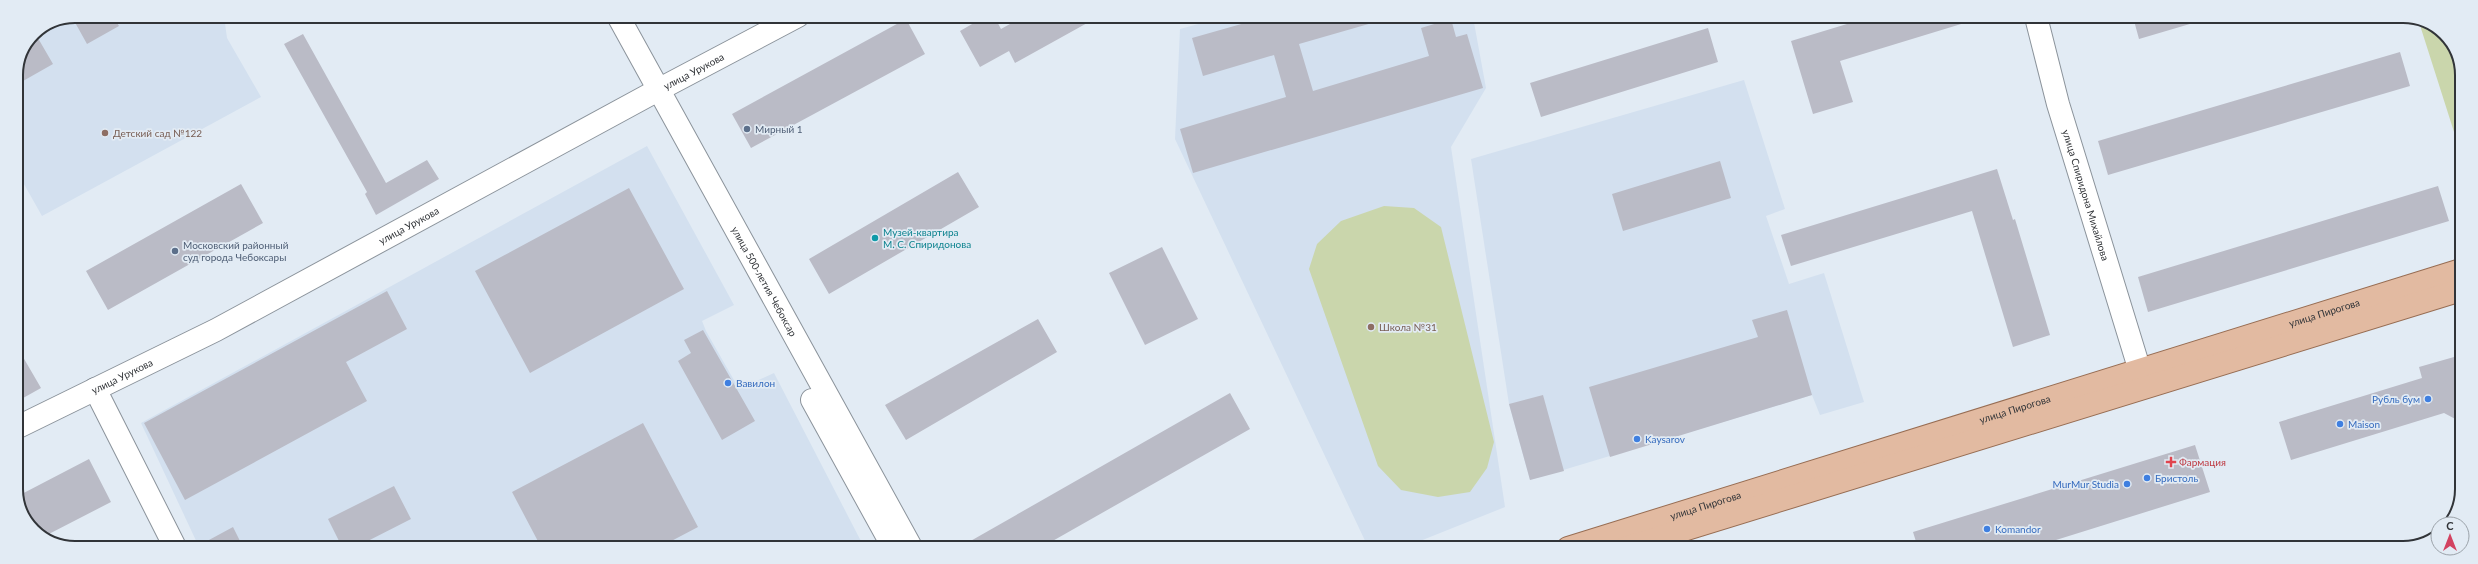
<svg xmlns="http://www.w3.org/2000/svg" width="2478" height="564" font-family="Lato,sans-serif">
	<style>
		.built { fill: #d3e0ef }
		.green { fill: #cad6ac }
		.building { fill: #babbc6 }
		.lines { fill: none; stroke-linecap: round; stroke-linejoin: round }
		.minor-casing { stroke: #8b939b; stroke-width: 24 }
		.major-casing { stroke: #976d53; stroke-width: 24 }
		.minor { stroke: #fff; stroke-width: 22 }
		.major { stroke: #e2baa1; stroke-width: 22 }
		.service-dot { fill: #5c6f8a; stroke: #e2ebf4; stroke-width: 1.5 }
		.education-dot { fill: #8d6e63; stroke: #e2ebf4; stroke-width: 1.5 }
		.culture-dot { fill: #0f9aa8; stroke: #e2ebf4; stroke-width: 1.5 }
		.shop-dot { fill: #3f7fe0; stroke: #e2ebf4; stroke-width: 1.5 }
		.health-dot { fill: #e0444e; stroke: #e2ebf4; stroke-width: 1.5 }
		.labels { text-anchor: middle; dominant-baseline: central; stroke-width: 3.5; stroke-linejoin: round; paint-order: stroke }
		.street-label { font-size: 10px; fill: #313438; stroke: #e2ebf4 }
		.service-label { font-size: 10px; fill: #4e5e75; stroke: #e2ebf4; text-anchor: start }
		.education-label { font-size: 10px; fill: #785e54; stroke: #e2ebf4; text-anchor: start }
		.culture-label { font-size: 10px; fill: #0d838f; stroke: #e2ebf4; text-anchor: start }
		.shop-label { font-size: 10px; fill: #366cbe; stroke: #e2ebf4; text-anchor: start }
		.health-label { font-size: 10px; fill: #be3a42; stroke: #e2ebf4; text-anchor: start }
		.rim { fill: none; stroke: #313438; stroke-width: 2 }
	</style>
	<rect width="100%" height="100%" fill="#e2ebf4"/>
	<path class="built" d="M75,16H224L227,38L261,97L42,216L16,170V75L33,33Z
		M1224,17H1473L1486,88L1451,147L1505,507L1405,547H1368L1175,139L1180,29Z
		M1744,80L1785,209L1766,216L1789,284L1824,273L1864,402L1820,415L1812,395L1530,480L1509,404L1471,159Z
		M647,146L734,305L702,321L706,331L739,389L774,373L864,547H199L141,423Z"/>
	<path class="green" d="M2418,19L2447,36L2462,71V157Z
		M1384,206L1414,208L1441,227L1494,442L1487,468L1470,492L1438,497L1401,490L1378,466L1309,269L1317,244L1341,221Z
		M2421,537L2422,541L2403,548H2389Z"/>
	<path class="building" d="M75,16H113L119,26L87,44L72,17Z
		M986,16H994L1001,29L1024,16L1098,17L1015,63L1009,51L980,67L960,31Z
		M1266,17H1379V21L1299,44L1313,91L1429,56L1421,28L1451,19L1456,37L1467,34L1483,88L1193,173L1180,129L1286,97L1274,55L1203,76L1192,38Z
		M1870,17H1970L1971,21L1840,61L1853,102L1813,114L1791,41Z
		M2133,17H2199L2200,21L2139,39Z
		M906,19L925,54L751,148L732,114Z
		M1708,28L1718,62L1541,117L1530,83Z
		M35,33L53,64L16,85V75Z
		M303,34L386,183L427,160L439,179L376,215L365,194L367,192L284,44Z
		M2400,52L2410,86L2108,175L2098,141Z
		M1720,161L1731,198L1623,231L1612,194Z
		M1997,169L2013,220L2015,219L2050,335L2013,347L1972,211L1791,266L1781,235Z
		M958,172L979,207L829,294L809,259Z
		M241,184L263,223L108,310L86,271Z
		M2438,186L2449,221L2148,312L2138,277Z
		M629,188L684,289L530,373L475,271Z
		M1162,247L1198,319L1145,345L1109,273Z
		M387,291L407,329L346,362L367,401L185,500L144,423Z
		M1787,310L1812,395L1610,457L1589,387L1758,337L1752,320Z
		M1038,319L1057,352L906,440L885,405Z
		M703,330L755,421L722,440L678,361L691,353L684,340Z
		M16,345L41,388L16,402Z
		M2461,355V422L2444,413L2291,460L2279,422L2422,378L2419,367Z
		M1230,393L1250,429L1042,547H960Z
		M1543,395L1564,471L1530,480L1509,404Z
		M643,423L698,527L660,547H541L512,492Z
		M2195,445L2210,492L2030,548H1918L1913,532Z
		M89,459L111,502L45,536L31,528L16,497Z
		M394,486L411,519L356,547H342L328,519Z
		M233,527L243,547H196Z"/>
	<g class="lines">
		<g class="minor-casing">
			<g id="minor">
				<path id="s1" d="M618,16L911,547"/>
				<path id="s2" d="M2036,17L2058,104L2140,371"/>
				<path d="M95,389L175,547"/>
				<path d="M812,400L893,547"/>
				<path id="s3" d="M16,428L216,330L658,90L798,16"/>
			</g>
		</g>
		<g class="major-casing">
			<g id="major">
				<path id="s4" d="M1568,548L2461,270"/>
				<path d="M1625,548L2461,290"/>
			</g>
		</g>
		<use href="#minor" class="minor"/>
		<use href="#major" class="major"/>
	</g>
	<g class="service-dot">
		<circle cx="747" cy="129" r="4"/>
		<circle cx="175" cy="251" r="4"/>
	</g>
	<g class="education-dot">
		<circle cx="105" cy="133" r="4"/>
		<circle cx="1371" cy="327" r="4"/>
	</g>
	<circle class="culture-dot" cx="875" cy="238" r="4"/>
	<g class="shop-dot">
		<circle cx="728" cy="383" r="4"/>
		<circle cx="2428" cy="399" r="4"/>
		<circle cx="2340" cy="424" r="4"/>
		<circle cx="1637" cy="439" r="4"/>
		<circle cx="2147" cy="478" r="4"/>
		<circle cx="2127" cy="484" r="4"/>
		<circle cx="1987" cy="529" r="4"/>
	</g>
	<path class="health-dot" d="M2169 456h4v4h4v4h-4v4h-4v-4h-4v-4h4z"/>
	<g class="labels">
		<g class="street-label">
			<text stroke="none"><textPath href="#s3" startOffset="766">улица Урукова</textPath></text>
			<text stroke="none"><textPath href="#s2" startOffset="185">улица Спиридона Михайлова</textPath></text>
			<text stroke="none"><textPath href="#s3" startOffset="442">улица Урукова</textPath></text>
			<text stroke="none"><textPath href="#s1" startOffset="303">улица 500-летия Чебоксар</textPath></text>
			<text stroke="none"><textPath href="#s4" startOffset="792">улица Пирогова</textPath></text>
			<text stroke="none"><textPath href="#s3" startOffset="118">улица Урукова</textPath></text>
			<text stroke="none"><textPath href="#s4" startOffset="468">улица Пирогова</textPath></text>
			<text stroke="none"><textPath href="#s4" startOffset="144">улица Пирогова</textPath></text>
		</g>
		<g class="service-label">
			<text x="755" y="129">Мирный 1</text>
			<text x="183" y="245">Московский районный<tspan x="183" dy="12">суд города Чебоксары</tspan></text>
		</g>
		<g class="education-label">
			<text x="113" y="133">Детский сад №122</text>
			<text x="1379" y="327">Школа №31</text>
		</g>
		<g class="culture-label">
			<text x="883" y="232">Музей-квартира<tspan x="883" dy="12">М. С. Спиридонова</tspan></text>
		</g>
		<g class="shop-label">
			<text x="736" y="383">Вавилон</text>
			<text x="2420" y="399" text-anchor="end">Рубль бум</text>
			<text x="2348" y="424">Maison</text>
			<text x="1645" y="439">Kaysarov</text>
			<text x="2155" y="478">Бристоль</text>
			<text x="2119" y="484" text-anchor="end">MurMur Studia</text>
			<text x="1995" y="529">Komandor</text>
		</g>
		<g class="health-label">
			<text x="2179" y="462">Фармация</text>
		</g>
	</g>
	<path d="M0 0H2478V564H0ZM75 23H2403A52 52 0 0 1 2455 75V489A52 52 0 0 1 2403 541H75A52 52 0 0 1 23 489V75A52 52 0 0 1 75 23Z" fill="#e2ebf4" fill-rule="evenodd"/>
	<path class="rim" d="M75 23H2403A52 52 0 0 1 2455 75V489A52 52 0 0 1 2403 541H75A52 52 0 0 1 23 489V75A52 52 0 0 1 75 23Z"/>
	<g transform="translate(2450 536)"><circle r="19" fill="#e2ebf4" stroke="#9ba2a9"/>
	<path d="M0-3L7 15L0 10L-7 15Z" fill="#d24260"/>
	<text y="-6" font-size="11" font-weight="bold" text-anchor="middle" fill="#313438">С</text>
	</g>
</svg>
